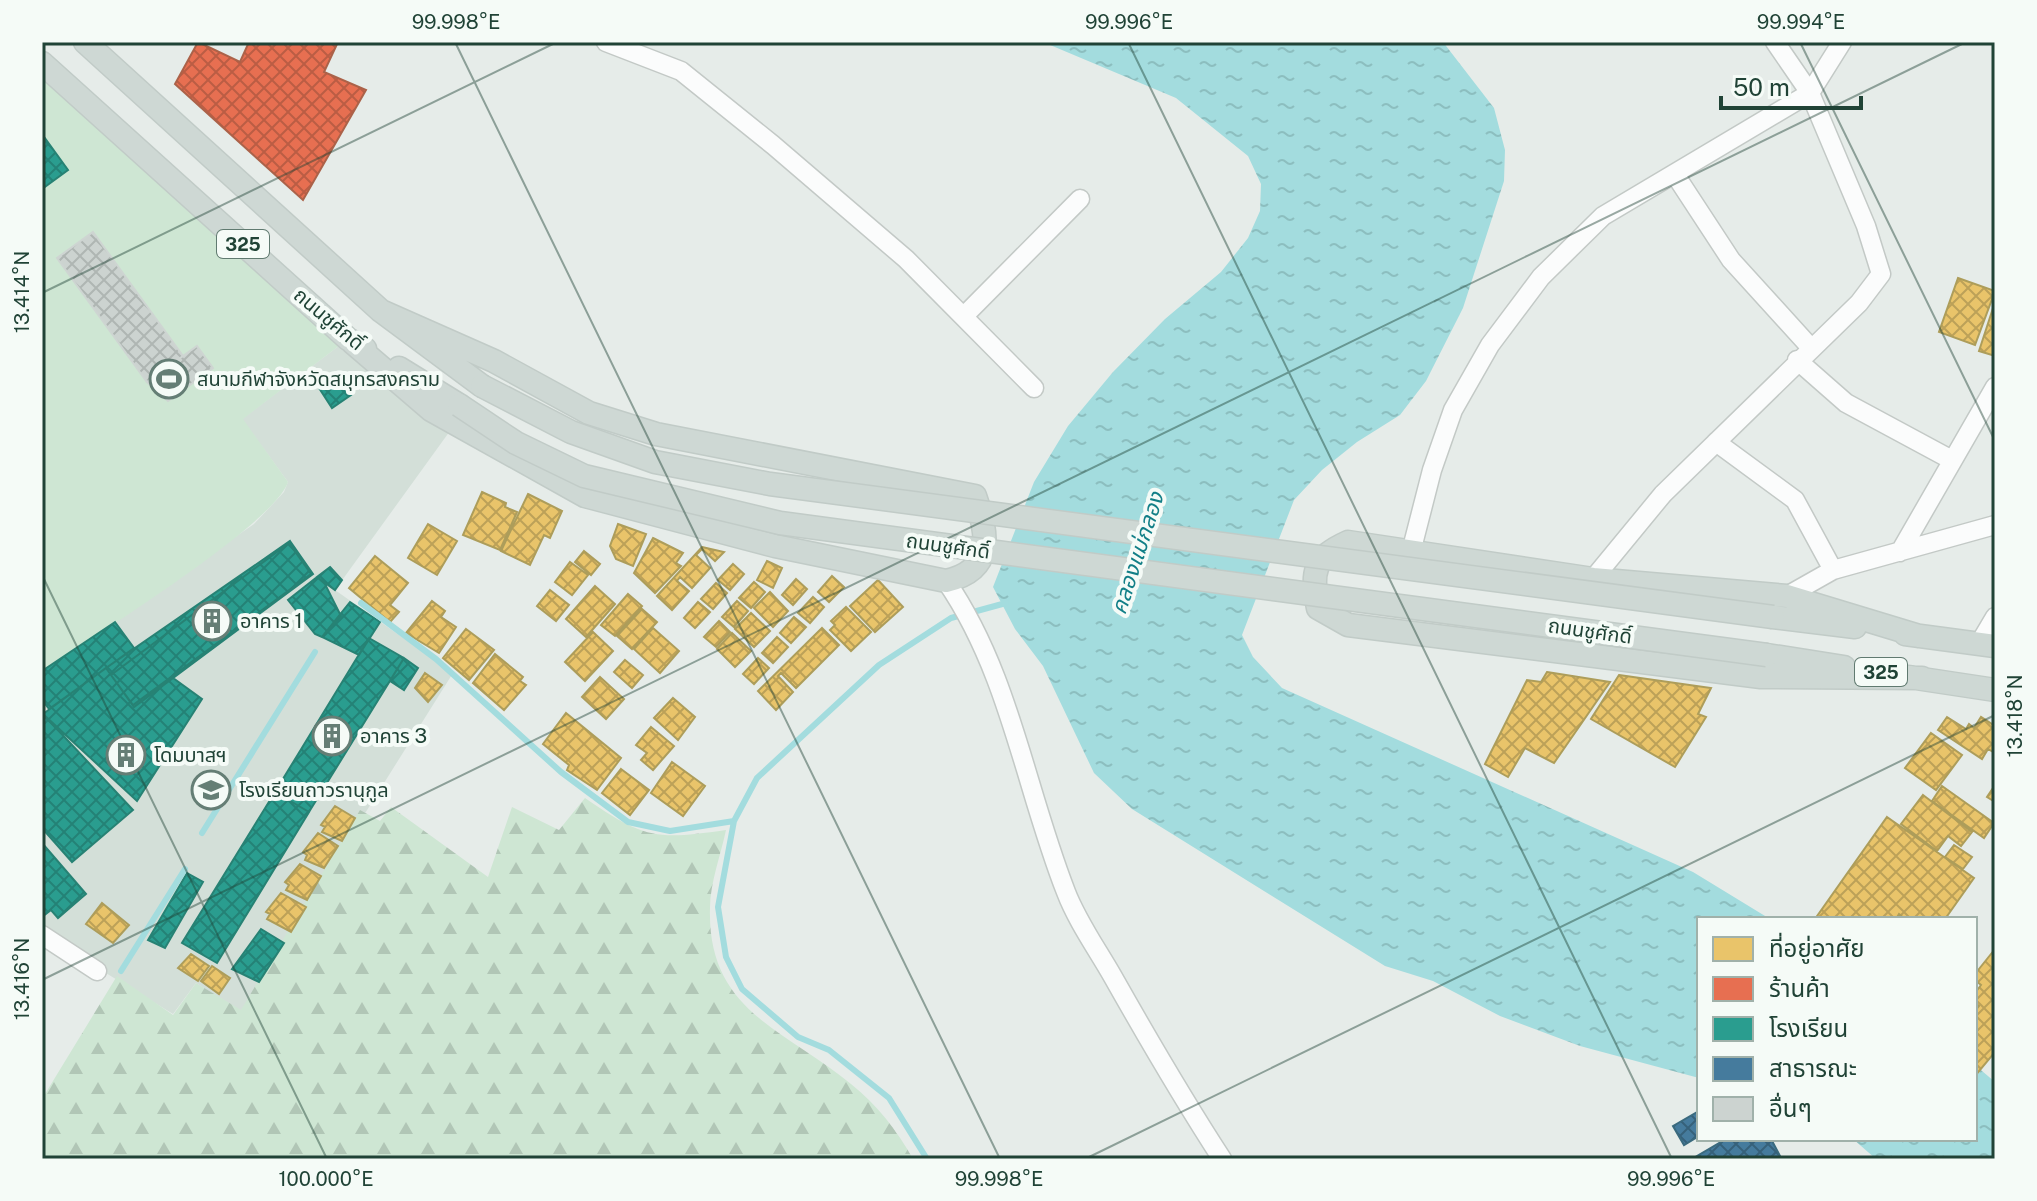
<svg xmlns="http://www.w3.org/2000/svg" width="2037" height="1201" font-family="'Public Sans','Noto Sans Thai',sans-serif">
	<style>
		.built { fill: #d3dfd8 }
		.forest { fill: url(#forest-firs) }
		.pitch { fill: #cee6d3 }
		.water { fill: url(#water-ripples) }
		.homes { fill: url(#homes-cross-hatch); stroke: #ad9d5a; stroke-width: 2 }
		.shops { fill: url(#shops-cross-hatch); stroke: #ab6249; stroke-width: 2 }
		.schools { fill: url(#schools-cross-hatch); stroke: #278274; stroke-width: 2 }
		.public { fill: url(#public-cross-hatch); stroke: #3a6a7e; stroke-width: 2 }
		.lines { fill: none; stroke-linecap: round; stroke-linejoin: round }
		.stream { stroke: #a3dcde; stroke-width: 6 }
		.building { fill: url(#building-cross-hatch); stroke: #ced5d2; stroke-width: 2 }
		.minor-casing { stroke: #c3c9c6; stroke-width: 21 }
		.major-casing { stroke: #c1cbc7; stroke-width: 25 }
		.minor { stroke: #fbfcfc; stroke-width: 18 }
		.major { stroke: #ced8d4; stroke-width: 22 }
		.major-bridge-casing { stroke: #c1cbc7; stroke-width: 25; stroke-linecap: butt }
		.major-bridge { stroke: #ced8d4; stroke-width: 22 }
		.ticks { fill: none; stroke: #204336; stroke-width: 2; stroke-opacity: 0.45 }
		.labels { text-anchor: middle; dominant-baseline: central; stroke-width: 8; stroke-linejoin: round; paint-order: stroke }
		.shield { fill: #f5fbf7; stroke: #607a70; stroke-width: 2 }
		.shield-label { font-size: 18px; font-weight: bold; fill: #204336 }
		.street-label { font-size: 20px; fill: #204336; stroke: #f5fbf7 }
		.poi-label { font-size: 20px; fill: #204336; stroke: #f5fbf7; text-anchor: start }
		.water-label { font-size: 22px; font-style: italic; fill: #127f87; stroke: #f5fbf7 }
		.neatline { fill: none; stroke: #204336; stroke-width: 3 }
		.ticks-label { font-size: 20px; text-anchor: middle; fill: #204336 }
	</style>
	<defs>
		<pattern id="forest-firs" width="22" height="20" patternUnits="userSpaceOnUse" patternTransform="scale(2)"><rect width="22" height="20" fill="#cee6d3"/><path d="M5 1l3.5 6h-7zM16 11l3.5 6h-7z" fill="#b1c6b6"/></pattern>
		<pattern id="water-ripples" width="26" height="14" patternUnits="userSpaceOnUse" patternTransform="scale(2)"><rect width="26" height="14" fill="#a3dcde"/><path d="M2 4q2-2 4 0t4 0M15 11q2-2 4 0t4 0" fill="none" stroke="#8cbebf"/></pattern>
		<pattern id="homes-cross-hatch" width="8" height="8" patternUnits="userSpaceOnUse" patternTransform="scale(2)"><rect width="8" height="8" fill="#e9c46a"/><path d="M0 0l8 8M0 8l8-8" fill="none" stroke="#bca158"/></pattern>
		<pattern id="shops-cross-hatch" width="8" height="8" patternUnits="userSpaceOnUse" patternTransform="scale(2)"><rect width="8" height="8" fill="#e76f51"/><path d="M0 0l8 8M0 8l8-8" fill="none" stroke="#bb5d44"/></pattern>
		<pattern id="schools-cross-hatch" width="8" height="8" patternUnits="userSpaceOnUse" patternTransform="scale(2)"><rect width="8" height="8" fill="#2a9d8f"/><path d="M0 0l8 8M0 8l8-8" fill="none" stroke="#248276"/></pattern>
		<pattern id="public-cross-hatch" width="8" height="8" patternUnits="userSpaceOnUse" patternTransform="scale(2)"><rect width="8" height="8" fill="#457b9d"/><path d="M0 0l8 8M0 8l8-8" fill="none" stroke="#36617a"/></pattern>
		<pattern id="building-cross-hatch" width="8" height="8" patternUnits="userSpaceOnUse" patternTransform="scale(2)"><rect width="8" height="8" fill="#ccd3d0"/><path d="M0 0l8 8M0 8l8-8" fill="none" stroke="#afb6b3"/></pattern>
	</defs>
	<rect width="100%" height="100%" fill="#e6ece9"/>
	<path class="built" d="M348,339L455,424L335,590L453,673L241,1011L196,983L173,1014L42,934V671L254,524L284,492L288,482L242,419Z"/>
	<path class="forest" d="M585,798C644,839 656,840 726,830C721,854 710,883 710,908C707,1011 784,1029 851,1084C878,1106 896,1129 913,1159H42V1099L117,976L173,1015L196,983L241,1010L360,810L380,821L391,807L488,877L512,807L559,830Z"/>
	<path class="pitch" d="M42,75L348,339L243,419L288,482C274,525 88,640 42,671Z"/>
	<path class="water" d="M1043,42H1443L1494,108L1505,150L1504,181L1463,308L1426,381L1400,415L1357,442L1322,470L1294,500L1242,635L1253,657L1282,688L1693,872L1770,919H1699V1078L1580,1046L1500,1016L1433,981L1385,966L1132,809L1094,773L1043,666L1015,629L993,587L1034,482L1068,426L1113,372L1165,319L1221,272L1248,238L1260,211L1261,184L1248,156L1176,98Z
		M1975,1065L1995,1082V1159H1876L1853,1139H1975Z"/>
	<path class="homes" d="M1958,278L1995,291L1975,345L1939,332Z
		M1995,302V356L1979,351Z
		M482,492L506,503L505,507L517,512L500,550L463,535Z
		M528,494L562,511L550,538L544,535L530,565L501,551Z
		M428,524L457,541L437,575L408,558Z
		M618,524L646,534L633,566L616,559L610,546Z
		M653,538L683,553L676,563L681,566L655,593L634,573Z
		M702,547L724,552L715,561L702,549L696,555L710,568L692,588L680,577L677,581L689,591L672,610L657,596Z
		M584,551L600,564L591,575L575,562Z
		M375,556L408,583L390,605L399,612L390,622L349,588Z
		M767,561L782,568L773,588L757,580Z
		M570,562L588,575L572,595L555,582Z
		M733,564L744,574L730,590L718,580Z
		M832,576L844,587L829,602L818,592Z
		M796,579L807,589L793,605L782,595Z
		M878,580L903,607L875,632L850,606Z
		M754,582L765,592L751,608L739,598Z
		M716,583L727,593L713,609L701,599Z
		M595,586L615,604L586,637L566,619Z
		M550,590L569,605L556,621L537,606Z
		M770,592L788,611L773,627L754,608Z
		M628,594L642,606L615,636L601,625Z
		M813,597L824,607L810,623L798,613Z
		M432,601L445,611L441,617L456,627L439,653L406,633Z
		M737,601L748,611L734,627L722,617Z
		M698,602L710,612L695,628L684,618Z
		M846,607L871,632L851,651L830,630L835,625L831,621Z
		M642,609L657,622L632,649L617,636Z
		M751,613L770,631L754,647L735,629Z
		M794,617L806,627L791,643L780,633Z
		M719,621L730,632L716,647L704,637Z
		M653,628L679,651L660,673L634,649Z
		M822,628L839,645L796,688L781,673L778,676L793,692L776,710L758,691Z
		M466,629L494,650L469,680L443,658Z
		M593,632L613,651L585,681L565,662Z
		M732,633L751,651L735,667L717,649Z
		M777,637L788,647L773,663L762,653Z
		M495,654L523,677L520,681L526,685L504,710L473,683Z
		M758,658L769,668L754,684L743,674Z
		M625,660L643,675L632,688L614,672Z
		M1547,672L1610,682L1554,763L1525,748L1508,777L1485,764L1527,680L1541,682Z
		M425,673L442,685L428,702L415,688Z
		M1619,675L1711,688L1698,714L1706,717L1675,767L1591,719Z
		M600,677L624,699L606,719L582,697Z
		M673,698L695,717L678,740L654,718Z
		M566,713L621,758L597,790L567,770L569,765L543,744Z
		M1947,717L1966,729L1969,724L1974,728L1981,717L1995,726V753L1988,749L1982,759L1938,730Z
		M651,727L674,746L653,770L641,760L647,753L636,745Z
		M1931,733L1962,755L1936,790L1905,768Z
		M672,762L705,786L683,816L651,793Z
		M621,769L649,790L630,815L602,793Z
		M1995,785V802L1987,797Z
		M1942,786L1994,823L1984,838L1932,801Z
		M1923,795L1972,832L1961,846L1948,836L1937,851L1901,824Z
		M335,806L355,818L342,841L322,832L325,827L321,825Z
		M1887,817L1974,878L1945,919H1905L1899,914L1896,919H1815Z
		M318,833L338,846L324,868L305,860L307,855L303,852Z
		M1954,845L1972,857L1963,869L1945,857Z
		M300,864L321,876L307,900L286,890L289,885L285,882Z
		M281,893L306,907L291,932L267,919L270,914L266,912Z
		M102,903L129,925L113,943L86,924Z
		M1995,949V1052L1975,1076V1011L1979,1006L1975,1003V993L1981,985L1975,980V974Z
		M191,954L209,966L198,981L178,968Z
		M212,966L230,978L219,994L201,981Z"/>
	<path class="shops" d="M198,42L240,62L249,42H338L324,72L366,90L303,200L175,84Z"/>
	<path class="schools" d="M42,134L68,170L42,189Z
		M337,374L351,395L332,408L319,388Z
		M290,541L313,574L134,707L106,668Z
		M289,543L311,574L133,705L111,675Z
		M330,567L342,580L335,590L317,577Z
		M317,577L325,584L341,616L322,637L315,634L288,600Z
		M350,602L380,622L359,655L322,637Z
		M115,622L134,648L49,709L42,700V671Z
		M369,638L404,658L309,812L275,792Z
		M404,658L418,668L404,690L390,681Z
		M106,668L134,707L173,678L202,699L137,801L43,714Z
		M42,713L133,810L72,862L42,828Z
		M275,792L309,812L217,963L182,943Z
		M42,843L86,894L58,918L51,910L42,917Z
		M187,873L203,882L165,948L148,940Z
		M261,929L284,943L259,982L232,969Z"/>
	<path class="public" d="M1699,1111V1136L1684,1145L1673,1126Z
		M1726,1139H1771L1780,1156L1774,1159H1692Z"/>
	<g class="lines">
		<path class="stream" d="M361,603L436,659L561,772L628,822L670,831L734,821
			M202,833L315,652
			M121,971L185,869
			M927,1159L889,1098L829,1050L798,1037L742,989L726,957L718,907L734,821L757,778L879,665L951,618L1006,603"/>
	</g>
	<path class="building" d="M93,232L183,356L147,382L57,258Z
		M197,346L213,368L168,401L147,382Z"/>
	<g class="lines">
		<g class="minor-casing">
			<path id="minor" d="M606,42L681,71L773,145L906,259L1034,388
				M1676,176L1731,260L1811,348
				M964,316L1080,199
				M1797,360L1846,403L1950,459
				M1716,442L1795,500L1833,570
				M1411,552L1432,470L1453,410L1490,345L1541,277L1603,216L1810,93L1842,42
				M1900,552L1995,387
				M1593,579L1663,494L1859,303L1881,274L1866,226L1810,93L1775,42
				M946,581C1010,674 1025,788 1066,892C1077,921 1097,949 1113,977C1148,1039 1183,1099 1222,1159
				M1787,596L1833,570L1995,525
				M1979,644L1995,617
				M42,935L97,971"/>
		</g>
		<g class="major-casing">
			<path id="major" d="M85,42L381,311L482,386
				M42,63L348,339L365,349
				M353,343L431,410L585,496L775,546L946,581C995,570 988,534 975,496L656,434L589,413L494,361L381,311
				M399,368L459,405
				M1773,617L1855,627
				M1905,634L1995,646
				M1919,636L1787,596L1593,579L1348,542C1313,558 1311,572 1318,608L1348,625L1761,677L1922,678
				M1767,655L1844,667
				M1909,677L1995,690"/>
		</g>
		<use href="#minor" class="minor"/>
		<use href="#major" class="major"/>
		<g class="major-bridge-casing">
			<path id="major-bridge" d="M482,386L571,432L655,462L770,484L1773,617
				M459,405L516,443L584,476L780,523L1767,655"/>
		</g>
		<use href="#major-bridge" class="major-bridge"/>
	</g>
	<path class="ticks" d="M455,42L1000,1159M1128,42L1672,1159M1800,42L1995,441M42,293L557,42M42,575L327,1159M42,980L1966,42M1085,1159L1995,715"/>
	<defs>
		<g id="stadium-ring" transform="scale(2)"><circle r="9.5" fill="#f5fbf7" stroke="#657e75" stroke-width="1.5"/><path d="M0-5a6.5 5 0 1 0 0 10a6.5 5 0 1 0 0-10ZM-3.5-1.8h7v3.6h-7Z" fill="#657e75"/></g>
		<g id="building-ring" transform="scale(2)"><circle r="9.5" fill="#f5fbf7" stroke="#657e75" stroke-width="1.5"/><path d="M-4-6H4V6H1V3H-1V6H-4ZM-2.5-4.3h1.7v1.8h-1.7ZM.8-4.3h1.7v1.8H.8ZM-2.5-1h1.7V.8h-1.7ZM.8-1h1.7V.8H.8Z" fill="#657e75"/></g>
		<g id="school-ring" transform="scale(2)"><circle r="9.5" fill="#f5fbf7" stroke="#657e75" stroke-width="1.5"/><path d="M0-5L7-2L0 1L-7-2ZM-4 1L0 2.5L4 1V4Q0 6-4 4Z" fill="#657e75"/></g>
	</defs>
	<g fill-rule="evenodd">
		<use href="#stadium-ring" x="169" y="379"/>
		<use href="#building-ring" x="212" y="621"/>
		<use href="#building-ring" x="332" y="736"/>
		<use href="#building-ring" x="126" y="755"/>
		<use href="#school-ring" x="211" y="790"/>
	</g>
	<g class="labels">
		<g class="shield">
			<rect x="217" y="230" width="52" height="28" rx="6"/>
			<rect x="1855" y="658" width="52" height="28" rx="6"/>
		</g>
		<g class="shield-label">
			<text x="243" y="244">325</text>
			<text x="1881" y="672">325</text>
		</g>
		<g class="street-label">
			<text transform="translate(329 319) rotate(40)">ถนนชูศักดิ์</text>
			<text transform="translate(948 546) rotate(8)">ถนนชูศักดิ์</text>
			<text transform="translate(1590 631) rotate(8)">ถนนชูศักดิ์</text>
		</g>
		<g class="poi-label">
			<text x="197" y="379">สนามกีฬาจังหวัดสมุทรสงคราม</text>
			<text x="240" y="621">อาคาร 1</text>
			<text x="360" y="736">อาคาร 3</text>
			<text x="154" y="755">โดมบาสฯ</text>
			<text x="239" y="790">โรงเรียนถาวรานุกูล</text>
		</g>
		<g class="water-label">
			<text transform="translate(1137 553) rotate(-72)">คลองแม่กลอง</text>
		</g>
	</g>
	<rect width="2037" height="1201" fill="none" stroke="#f5fbf7" stroke-width="88"/>
	<rect x="1697" y="917" width="280" height="224" fill="#f5fbf7" stroke="#a0b1aa" stroke-width="2"/>
	<rect x="1713" y="937" width="40" height="24" fill="#e9c46a" stroke="#a0b1aa" stroke-width="2"/>
	<text x="1769" y="957" font-size="24" fill="#204336">ที่อยู่อาศัย</text>
	<rect x="1713" y="977" width="40" height="24" fill="#e76f51" stroke="#a0b1aa" stroke-width="2"/>
	<text x="1769" y="997" font-size="24" fill="#204336">ร้านค้า</text>
	<rect x="1713" y="1017" width="40" height="24" fill="#2a9d8f" stroke="#a0b1aa" stroke-width="2"/>
	<text x="1769" y="1037" font-size="24" fill="#204336">โรงเรียน</text>
	<rect x="1713" y="1057" width="40" height="24" fill="#457b9d" stroke="#a0b1aa" stroke-width="2"/>
	<text x="1769" y="1077" font-size="24" fill="#204336">สาธารณะ</text>
	<rect x="1713" y="1097" width="40" height="24" fill="#ccd3d0" stroke="#a0b1aa" stroke-width="2"/>
	<text x="1769" y="1117" font-size="24" fill="#204336">อื่นๆ</text>
	<path d="M1721 96v12h140v-12" fill="none" stroke="#204336" stroke-width="4"/>
	<text x="1733" y="96" font-size="24" fill="#204336" stroke="#f5fbf7" stroke-width="6" paint-order="stroke">50 m</text>
	<rect x="44" y="44" width="1949" height="1113" class="neatline"/>
	<g class="ticks-label">
		<text x="456" y="29">99.998°E</text>
		<text x="1129" y="29">99.996°E</text>
		<text x="1801" y="29">99.994°E</text>
		<text transform="translate(22 292) rotate(-90)" y="7">13.414°N</text>
		<text transform="translate(2015 716) rotate(-90)" y="7">13.418°N</text>
		<text transform="translate(22 979) rotate(-90)" y="7">13.416°N</text>
		<text x="326" y="1186">100.000°E</text>
		<text x="999" y="1186">99.998°E</text>
		<text x="1671" y="1186">99.996°E</text>
	</g>
</svg>
